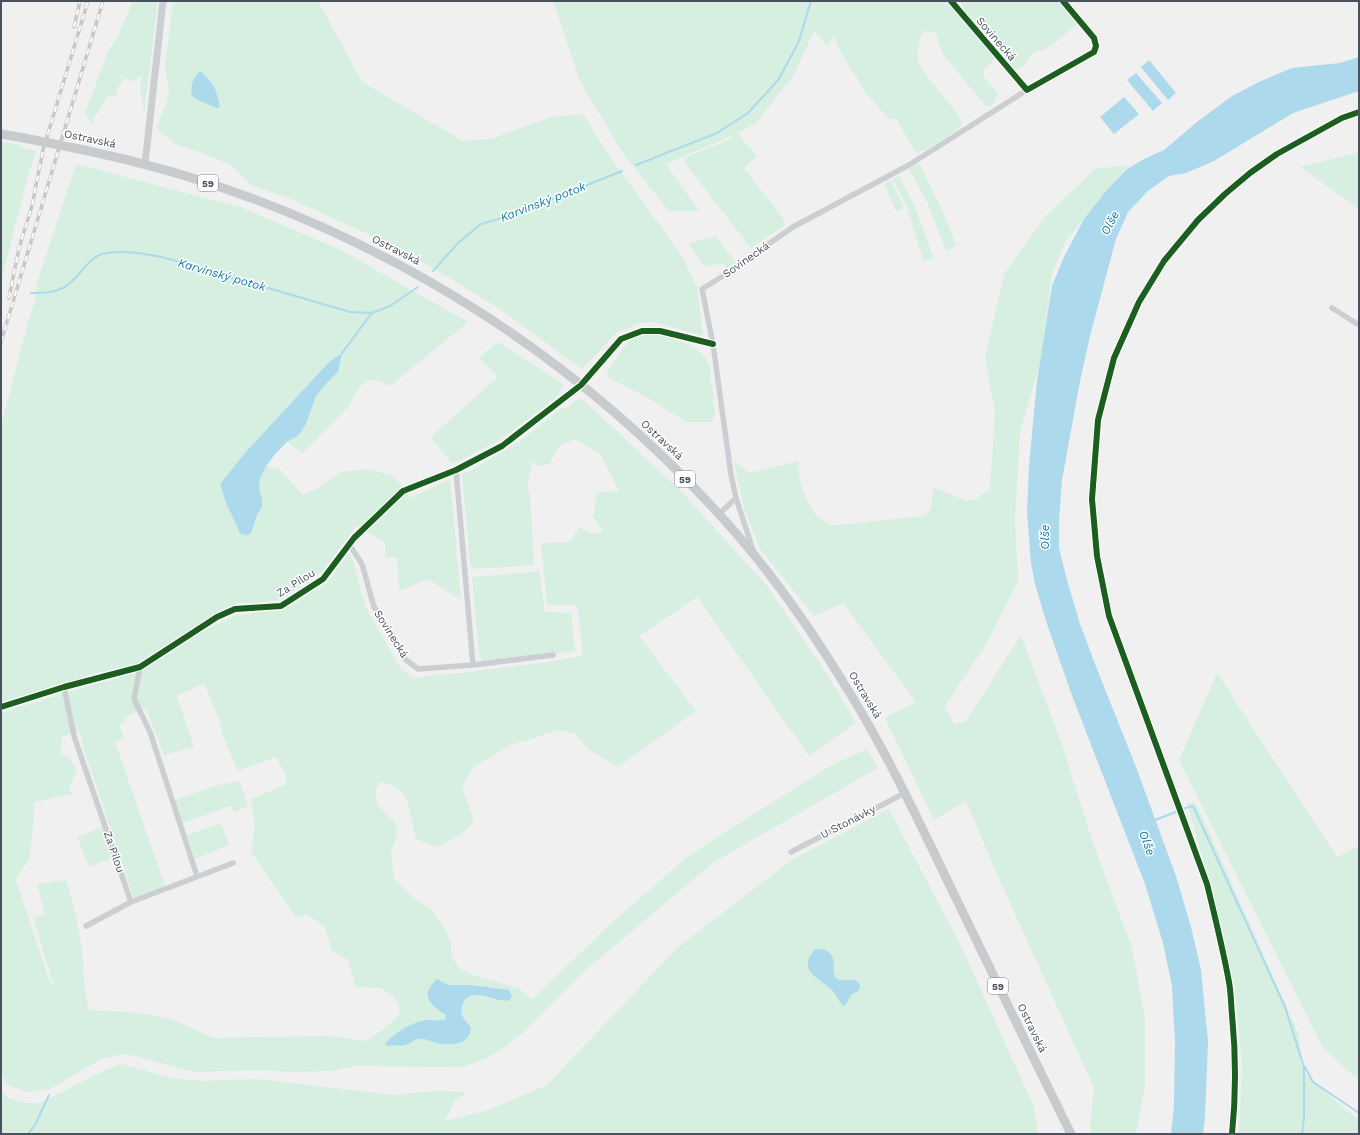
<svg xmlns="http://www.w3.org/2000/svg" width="1360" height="1135" font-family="'Work Sans',sans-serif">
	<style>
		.green { fill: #d6efe1; fill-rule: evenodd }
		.water { fill: #acd9eb }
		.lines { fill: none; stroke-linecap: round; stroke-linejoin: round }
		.stream { stroke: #acd9eb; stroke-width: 2 }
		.minor { stroke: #cccfd1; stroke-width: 5.5 }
		.tertiary { stroke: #cccfd1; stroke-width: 7 }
		.primary { stroke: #c8cbce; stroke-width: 9 }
		.rail-casing { stroke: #c6c8cb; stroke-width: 3.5 }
		.rail { stroke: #fff; stroke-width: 2; stroke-dasharray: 6; stroke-linecap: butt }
		.primary-bridge { stroke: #c8cbce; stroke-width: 9 }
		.cycleway-casing { stroke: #fff; stroke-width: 8 }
		.cycleway { stroke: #1b5e20; stroke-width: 6 }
		.labels { text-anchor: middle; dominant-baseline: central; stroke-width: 3; stroke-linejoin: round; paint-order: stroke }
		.shield { fill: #fff; stroke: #7f858d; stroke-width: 1 }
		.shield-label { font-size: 10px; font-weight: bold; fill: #48515c }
		.street-label { font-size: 11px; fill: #48515c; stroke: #fff }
		.water-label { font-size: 12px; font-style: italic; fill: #117ba6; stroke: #fff }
	</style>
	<rect width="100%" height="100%" fill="#f1f0f0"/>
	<path class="green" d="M133,1H158L144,114L141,94V75L133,82L125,78L118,87L115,98L109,94L91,124L85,113L108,51L117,38Z
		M173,1H318L362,82L463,141L491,139L551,117L583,114L608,154L682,256L697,287L703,336L654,322L637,324L616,333L582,369L497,307L403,250L291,199L251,185L231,165L202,153L175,144L156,128L166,104L169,91L165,66Z
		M553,1H947L994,57V60L984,70V77L998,94L991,107L986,106L943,55L936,34L931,31H923C920,38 917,50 918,58C920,74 954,105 962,122L961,127C950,134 927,153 915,152L910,142L896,119H889L863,90L858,79L840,52L834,36L827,46L814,31L794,75L756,123L737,133L756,156V157L744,168L783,218L785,225L751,248L684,162L685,159L687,157L726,141L736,134L666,164L699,211H669L622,152L580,81Z
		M960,1H1059L1077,21V24L1051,46L1041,51L1037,50C1027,55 1028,69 1014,69L998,50L994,35L988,28L980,27L976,24L965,11Z
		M1,142L21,145V148L36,151L27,180L1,281Z
		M1359,152V209L1300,167Z
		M919,163L944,214L956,245L946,251L928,204L909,169Z
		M76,164L240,207L339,249L468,322L390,386L379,381L367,380L357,390L349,406L303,453L287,442L299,435L306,424L316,396L326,384L338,372L341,353L330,361L244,454L220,484L226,503L235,522L251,533L257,515L262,507V499L259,489L260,479L266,466L279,469L303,495L318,488L340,472L370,469L391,475L399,482L410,498L450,479L461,600L428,579L399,591L397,557L386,558L385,542L356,526L322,572L288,595L277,600L253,603H237L219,612L184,633L136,664L96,673L1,703V426L29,318L35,301L36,286Z
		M1129,165L1065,242L1052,274L1040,364L1020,432L1015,518L1018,581L986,645L945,706L954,724L966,721L1021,635L1060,739L1092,840L1132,948L1145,1017V1085L1136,1134H1092L1090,1129L1094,1088L999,879L966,801L934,820L885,718L916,702L843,603L814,616L760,549L744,508L734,461L749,473L798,461C798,479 804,499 815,514C819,519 826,520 829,526L914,517C936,517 930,504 934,488L967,501L972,499L973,500H977L981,495L990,490L995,413L985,357L1004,274L1045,217L1095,169Z
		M899,176L914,205L934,259L923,260L907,207L893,179Z
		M891,180L903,207V209L896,211L895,209L884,184Z
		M716,236L736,263L727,268L723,263L705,267L689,244C698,240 707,239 716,236Z
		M648,333L661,334L690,345L699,351L707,360L710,368V381L714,396L713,402L715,413L712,422H686L650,399L609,378L607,374L608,370L624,347L634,337Z
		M498,342L564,385L556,398L500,440L452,464L431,437L498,377L479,358Z
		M582,399L682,492L767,586L826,673L856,723L809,756L697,597L639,636L696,711L618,767L588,749L576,734L559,730L511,745L473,767L462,787L474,821L461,835L436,847L416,839C413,828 409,801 403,793C398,786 388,784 380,782L375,791L378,805L396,824L397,834L391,852L394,879L413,897L432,911L445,929L451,944L452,958L460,969L475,976L519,988L528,997L532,999L616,919L685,859L714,839L832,765L867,749L878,768L714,862L588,968L525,1031L495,1054L463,1067L356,1066L333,1071L291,1072L260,1070L196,1072L181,1069L136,1056L122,1054L101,1059L50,1089L28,1092L7,1085L1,1073V713L58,695L142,671L207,629L235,616L260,612L282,611L328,582L349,552L353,560L361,592L366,608L398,664L413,679L433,675L465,673L482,670L550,662L583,655L577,605H547L541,543L570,542L579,527L592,534L603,531L593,517L597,492L619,491L600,454L573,438L572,441C558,441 555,453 550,464L541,466L535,464L533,460L527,486L530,494L534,565L475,569L470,565L462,474L468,472L519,442L559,410L571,406L575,400ZM204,683L219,719L223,736L238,771L276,757L285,773L287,784L251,799L255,827L251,852L296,917L307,914L325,927L332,951L348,960L356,987L381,988L389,993L398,1003L400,1014L384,1029L366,1041L328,1036L214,1038L174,1020L140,1013L89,1010C83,988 84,966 81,943C78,922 73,901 66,880L37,884L45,914L33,917L54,986L49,980L16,880L30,857L35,802L72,794L69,787L77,770L70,758L60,754L62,737L79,731L83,740L81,741L134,898L165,886L115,742L124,739L119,724L125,722L124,718L146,708L164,755L194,747L177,696Z
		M539,569L545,612L571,613L575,651L513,660L482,661L479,654L472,577L534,572Z
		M1217,673L1337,857L1359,846V1081L1323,1048L1179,760Z
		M240,781L248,806L234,812L231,806L183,823L175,800L218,785Z
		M1187,803H1195L1203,818L1298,1033L1304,1072L1347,1111L1359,1119V1134H1239L1242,1066L1235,989L1210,884Z
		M889,809L961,946L1034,1107L1038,1134H1V1091L8,1098L26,1103H39L65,1091L83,1081L104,1071L122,1064L172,1078L202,1081L257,1079L394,1095L435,1091L467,1092L454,1102L445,1121L488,1110L547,1085L678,947L793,859Z
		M221,823L229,845L195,859L187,835Z
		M103,827L114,857L89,867L77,837Z"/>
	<path class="water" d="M1359,57V91L1293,113L1214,161L1186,173L1169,176L1149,190L1128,212L1116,239L1090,336L1080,381L1062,480L1059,520V548L1067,580L1080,624L1095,664L1136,767L1176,876L1191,927L1201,970L1208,1042L1205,1117L1203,1134H1171L1174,1106L1175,1043L1172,986L1163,943L1145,884L1071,693L1046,621L1035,584L1031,563L1027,513L1029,466L1037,381L1052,286L1065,255L1084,219L1106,191L1127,169L1144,159L1164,150L1197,122L1232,96L1259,82L1292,68L1340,63Z
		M1149,60L1176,93L1168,100L1141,67Z
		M200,71C213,82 217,90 220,107L217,108L198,100L192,96C190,86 193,78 200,71Z
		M1136,73L1162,103L1153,111L1127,80Z
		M1124,97L1139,114L1114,134L1100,117Z
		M342,353L338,372L326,384L316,396L306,424L299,435L287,442L276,453L266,466L260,479L259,489L262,499V507L257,515L251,533C247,537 243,535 240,533L226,503L220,484L244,454L330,361Z
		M813,949C817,950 821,949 825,950C842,957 826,978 841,980C845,981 849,979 854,980L859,983L860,987L858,991L851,995L845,1006C837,1002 838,996 832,990C821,979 796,971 814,951Z
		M437,979L448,985H470L509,990L512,996L510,1000C495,1004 482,988 465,999C458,1013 461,1016 471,1027C471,1031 470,1035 467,1038C462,1045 445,1045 437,1043C431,1042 426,1038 419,1039C414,1039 410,1044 405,1045C401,1046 392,1045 386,1046L385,1044C394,1033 412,1022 427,1020C434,1020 439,1022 446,1019V1015C430,1005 419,995 437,979Z"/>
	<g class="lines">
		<path class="stream" d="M636,165L717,133L748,113L779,79L799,41L811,1
			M433,271L458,243L481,224L515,214L622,171
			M31,293C42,293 53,293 63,288C81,279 87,255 107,253C144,248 192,265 227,276C268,288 309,300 350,312L372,313L390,306L418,287
			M342,353L371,314
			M1182,809L1193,806L1285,1007L1304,1067V1118L1302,1134
			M1155,820L1176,812
			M1305,1067L1313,1082L1359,1113
			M28,1134L35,1125L49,1095"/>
		<path class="minor" d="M951,1L1027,90
			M1332,308L1359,325
			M456,470L473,665
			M719,514L736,498
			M349,544L362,564L374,607L391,633L405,659L418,669L473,665L553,655
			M753,550L736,498L731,475L713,344L702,289L723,276L793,227L909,165L1027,90L1094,52L1096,46L1094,38L1063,1
			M140,667L134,699L150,732L197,876
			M64,687L74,736L131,902
			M1,707L64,687L140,667L217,617L235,609L281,606L323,579L354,538L403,491L456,470L502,446L581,385L621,339L642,331H660L713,344
			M791,852L905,793
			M86,926L131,902L233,863"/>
		<path class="tertiary" d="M145,164L163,1"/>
		<path class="primary" d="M1,134L24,138
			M84,150C326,200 550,329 717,512C768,567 812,630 851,695C889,757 920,824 952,890C991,971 1031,1053 1071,1134"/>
		<g class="rail-casing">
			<path id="rail" d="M74,27L80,1
				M9,298L19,248L32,206L43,150L88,1
				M1,342L103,1"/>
		</g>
		<use href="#rail" class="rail"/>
		<path class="primary-bridge" d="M24,138L84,150"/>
		<g class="cycleway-casing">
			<path id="cycleway" d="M951,1L1027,90L1094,52L1096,46L1094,38L1063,1
				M1,707L64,687L140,667L217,617L235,609L281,606L323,579L354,538L403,491L456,470L502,446L581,385L621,339L642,331H660L713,344
				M1232,1134C1236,1095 1236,1055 1232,1015C1231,1004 1231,993 1229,982C1223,949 1215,917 1207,884L1109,616L1097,556L1092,499L1098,420L1114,358L1139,302L1164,261L1198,220L1225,194L1250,173L1277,154L1342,118L1359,112"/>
		</g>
		<use href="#cycleway" class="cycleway"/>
	</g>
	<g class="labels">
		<g class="shield">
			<rect x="198" y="175" width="20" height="16" rx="3"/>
			<rect x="675" y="471" width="20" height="16" rx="3"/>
			<rect x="988" y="978" width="20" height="16" rx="3"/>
		</g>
		<g class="shield-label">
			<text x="208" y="183">59</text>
			<text x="685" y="479">59</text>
			<text x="998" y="986">59</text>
		</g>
		<g class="street-label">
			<text transform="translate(996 39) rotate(49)">Sovinecká</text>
			<text transform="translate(90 139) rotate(12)">Ostravská</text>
			<text transform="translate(396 250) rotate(27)">Ostravská</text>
			<text transform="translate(746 260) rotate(-35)">Sovinecká</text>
			<text transform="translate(662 440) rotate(43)">Ostravská</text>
			<text transform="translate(296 583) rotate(-32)">Za Pilou</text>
			<text transform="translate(391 634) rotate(58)">Sovinecká</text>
			<text transform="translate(865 695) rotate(59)">Ostravská</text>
			<text transform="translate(848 822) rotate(-27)">U Stonávky</text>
			<text transform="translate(114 852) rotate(71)">Za Pilou</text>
			<text transform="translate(1032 1028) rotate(64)">Ostravská</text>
		</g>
		<g class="water-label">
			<text transform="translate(543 202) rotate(-21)">Karvinský potok</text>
			<text transform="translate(1110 223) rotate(-62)">Olše</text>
			<text transform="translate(222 275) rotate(16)">Karvinský potok</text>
			<text transform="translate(1045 537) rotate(-90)">Olše</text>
			<text transform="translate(1147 843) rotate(69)">Olše</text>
		</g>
	</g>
	<rect width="1360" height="1135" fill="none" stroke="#48515c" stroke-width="4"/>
</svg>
